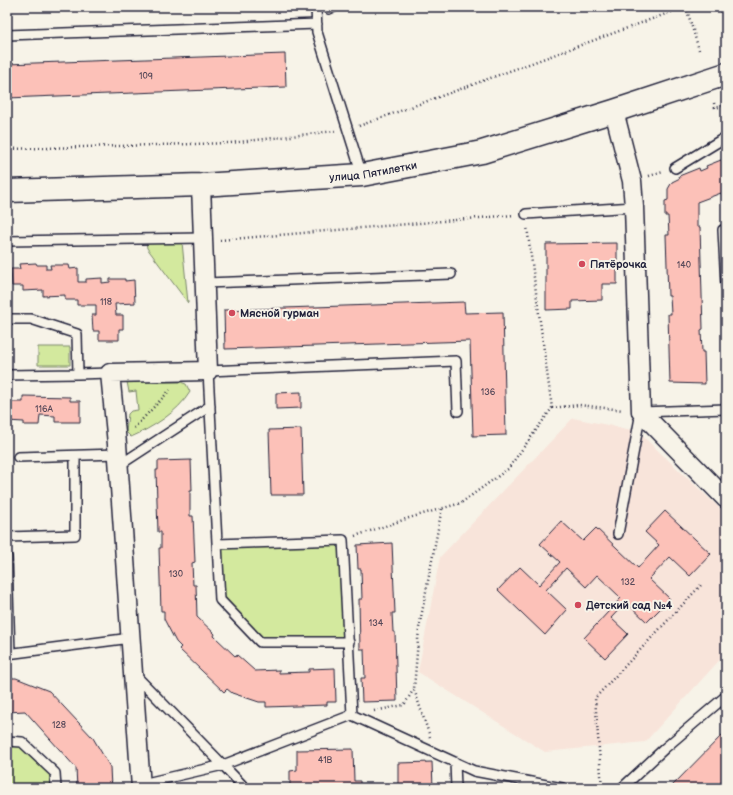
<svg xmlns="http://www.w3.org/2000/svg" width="733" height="795" font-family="'Balsamiq Sans',sans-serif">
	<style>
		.built { fill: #f8e4da }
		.green { fill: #d3e99e; stroke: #7a866c }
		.building { fill: #fcc1b8; stroke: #22223b }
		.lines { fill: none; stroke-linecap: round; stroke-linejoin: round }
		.service-casing { stroke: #22223b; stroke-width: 12 }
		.minor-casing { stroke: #22223b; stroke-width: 21 }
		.secondary-casing { stroke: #22223b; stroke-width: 25 }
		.path { stroke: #22223b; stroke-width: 2.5; stroke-dasharray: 1 3; stroke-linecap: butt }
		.service { stroke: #f7f3e8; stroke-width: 9 }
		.minor { stroke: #f7f3e8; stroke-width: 18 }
		.secondary { stroke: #f7f3e8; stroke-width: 22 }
		.poi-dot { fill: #d1495b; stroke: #f7f3e8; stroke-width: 1.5 }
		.labels { text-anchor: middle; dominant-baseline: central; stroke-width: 4; stroke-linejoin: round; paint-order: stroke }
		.number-label { font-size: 9px; fill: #584a5a }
		.street-label { font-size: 11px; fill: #22223b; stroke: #f7f3e8 }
		.poi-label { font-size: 11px; font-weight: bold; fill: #22223b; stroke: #f7f3e8; text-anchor: start }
	</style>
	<rect width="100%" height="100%" fill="#f7f3e8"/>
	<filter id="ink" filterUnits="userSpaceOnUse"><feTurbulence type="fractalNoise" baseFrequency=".025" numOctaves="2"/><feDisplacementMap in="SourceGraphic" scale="8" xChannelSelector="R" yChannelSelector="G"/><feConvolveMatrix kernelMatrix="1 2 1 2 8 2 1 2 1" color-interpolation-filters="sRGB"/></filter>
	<g filter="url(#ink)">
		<path class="built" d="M573,418L637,431L726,514V653L645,742L545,752L418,672L440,557Z"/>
		<path class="green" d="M146,242H182L188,303L147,248Z
			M38,347H70V365H38Z
			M127,382H180L186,384L190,392C178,412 152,428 131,437L126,432L128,414L131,411L138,410L136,391L129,392Z
			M343,540L349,642H260L220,600L217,544Z
			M7,741L22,742L55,773L56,788H7Z"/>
		<path class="building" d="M285,54L286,87L7,98V64Z
			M726,158V197L724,198L721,193L697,202V227H700L703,329L701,330L702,352H704L705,384L670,383L668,314H671L670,296H668L666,235H669L668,216H665V201L668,200V189L672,182L680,178L679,176L699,168L700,171L707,168L706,166Z
			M617,243V284H602V300L572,301V309L546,310V244Z
			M36,263L37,265H46V269H51L50,265H69L70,269L78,268V282H86V279L102,278V283L110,282V279H125V281L134,280L135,303L115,304L116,315H123V329H119V340H99V331H93L92,315H96V305H77V300H65V295L43,296V290L23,291V286H12L11,269H20L19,264Z
			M464,302L465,313L503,312L506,435L473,436L470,341L225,349L224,310Z
			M301,392V408L276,409V393Z
			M23,396L70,397V401H80V422H55V416L40,415L39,425H24V422L7,421V402H23Z
			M301,429L303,495H271L269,430Z
			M191,460L192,491H190V516H193L195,562L192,563L193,585H196L197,617L215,634L214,636L236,657L237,655L255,671L279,670V673L309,672V669L335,668L336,702H327V705L266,707V702H259L232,693L227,689L224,692L179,649L181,647L176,642L164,619V611H161L159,548H161V532H158L156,470H158V461Z
			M665,511L711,554L690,576L670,557L649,579L670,599L647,622L626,602L611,618L628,634L605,658L584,638L621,598L597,575L586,587L566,568L546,590L567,610L545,635L498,590L520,567L539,585L560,562L540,544L561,521L583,541L596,528L638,568L659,545L645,532Z
			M392,543L395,613H392L393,632H395L397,701L362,702L361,678H365L364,649H360L359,599H362L361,569H358L357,545Z
			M7,678H16L49,691L93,738L110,767L111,788H77L76,768L25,711L7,712Z
			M726,731V777L715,788H670Z
			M353,749L354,781H360V788H290V771L297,770V750Z
			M432,762L433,788H398V763Z"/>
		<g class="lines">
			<g class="service-casing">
				<path id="service" d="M316,7L317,32L362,175
					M329,9L334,7
					M7,35L317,24
					M675,168L726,137
					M526,214L634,207
					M726,229L723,230L726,286
					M7,241L203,238
					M205,283L451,274
					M7,319H31L77,334L78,374L110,373
					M7,375L78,374
					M18,457L118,454
					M118,466L210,406
					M618,534L641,412L726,409
					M7,537L75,535V456
					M217,544L343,540L352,715
					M7,557L10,654
					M349,642H260L220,600L208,371L456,361L458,411
					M7,654L131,638
					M135,675L223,765L352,715L474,771L562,788
					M7,741L22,742L55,773L56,788
					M455,762L456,788
					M142,784L223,765L245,788
					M622,788L665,748L726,696"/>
			</g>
			<g class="minor-casing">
				<path id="minor" d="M614,111L632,181L634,207L641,412L726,499
					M141,788L117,444L110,373L208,371L201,185"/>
			</g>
			<g class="secondary-casing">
				<g id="secondary">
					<path id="s1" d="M7,191L201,185L362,175L482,152L614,111L726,74"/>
				</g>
			</g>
			<path class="path" d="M686,7L699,50
				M714,103L715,108L726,105
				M359,126L685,7
				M7,149L230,143L335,131
				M649,176L663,172
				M220,240L514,215
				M552,408L579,405L623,410
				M134,428L170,390
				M355,536L409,518L461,503L508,469L552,408L527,227
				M374,711L404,705L414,689
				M430,737L414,689L419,628L442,508
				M602,788L595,698L701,585"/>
			<use href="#service" class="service"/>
			<use href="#minor" class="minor"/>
			<use href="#secondary" class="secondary"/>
		</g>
	</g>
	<g class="poi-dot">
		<circle cx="582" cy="264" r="4"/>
		<circle cx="232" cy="313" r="4"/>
		<circle cx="578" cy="605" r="4"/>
	</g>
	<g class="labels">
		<g class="number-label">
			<text x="146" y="76">109</text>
			<text x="684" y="265">140</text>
			<text x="106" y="302">118</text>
			<text x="488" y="392">136</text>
			<text x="44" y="409">116А</text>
			<text x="176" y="574">130</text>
			<text x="628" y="582">132</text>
			<text x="376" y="623">134</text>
			<text x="59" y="725">128</text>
			<text x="325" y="760">41В</text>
		</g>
		<g class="street-label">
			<text stroke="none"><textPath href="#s1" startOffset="367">улица Пятилетки</textPath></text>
		</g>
		<g class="poi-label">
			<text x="590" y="264">Пятёрочка</text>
			<text x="240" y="313">Мясной гурман</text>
			<text x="586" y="605">Детский сад №4</text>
		</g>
	</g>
	<rect width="733" height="795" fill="none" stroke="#f7f3e8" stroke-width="24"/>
	<rect x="12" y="12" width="709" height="771" fill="none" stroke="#22223b" stroke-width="1.5" filter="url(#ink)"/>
</svg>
